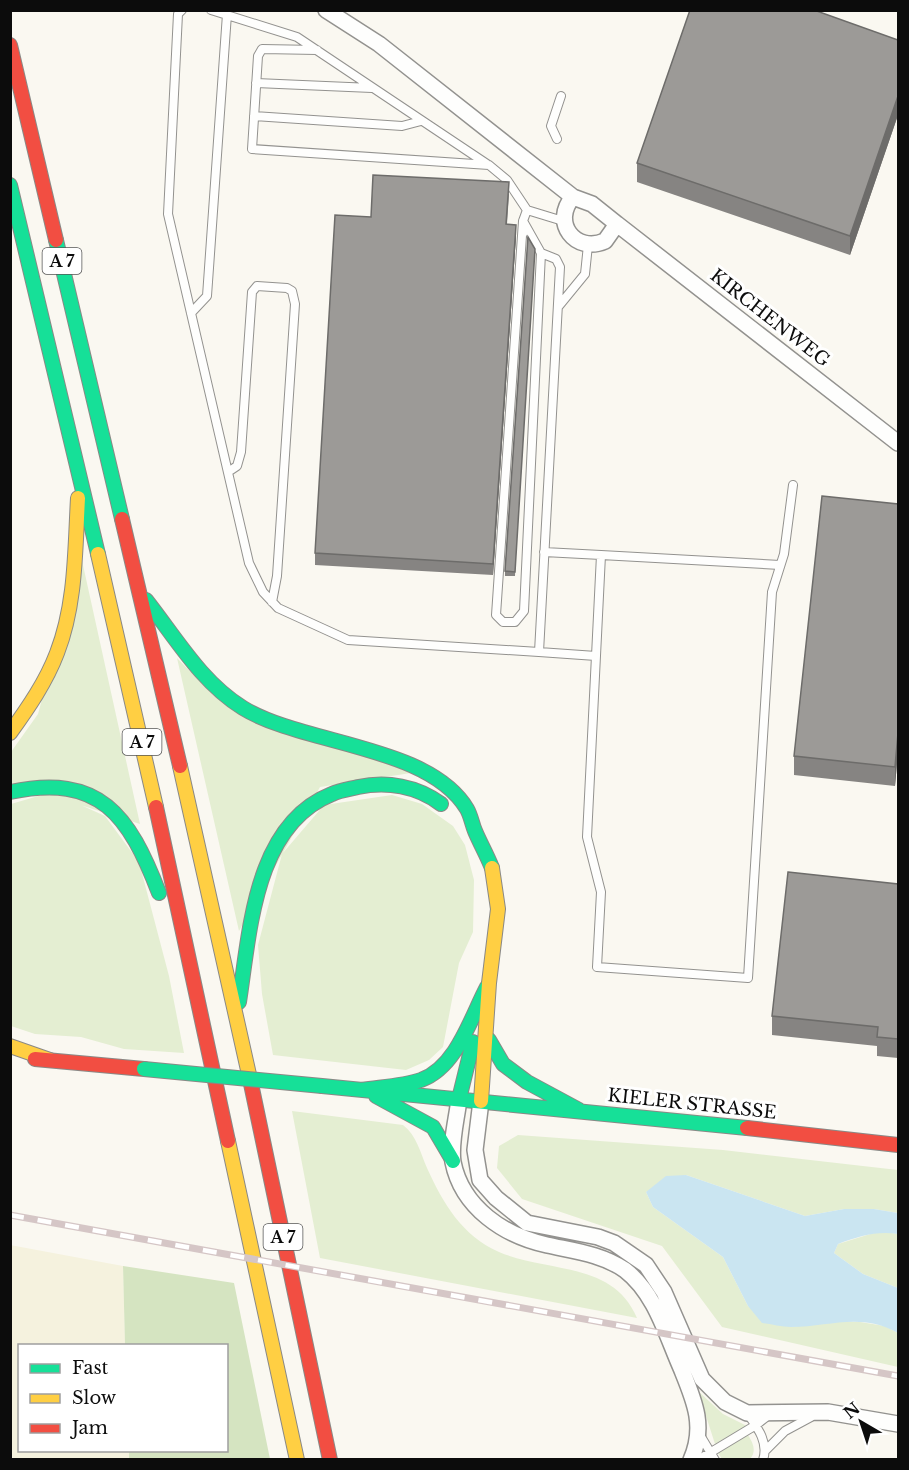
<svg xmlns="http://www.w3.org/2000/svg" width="909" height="1470" font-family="'Libre Baskerville',serif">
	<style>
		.farmland { fill: #f5f2de }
		.green { fill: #e4eed2 }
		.forest { fill: #d5e4c1 }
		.water { fill: #cae5f1 }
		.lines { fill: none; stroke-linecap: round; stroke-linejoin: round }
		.lane-casing { stroke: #93928f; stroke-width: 10 }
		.street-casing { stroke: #93928f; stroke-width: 18 }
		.fast-casing { stroke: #8a8986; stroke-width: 16 }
		.slow-casing { stroke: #8a8986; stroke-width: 16 }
		.jam-casing { stroke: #8a8986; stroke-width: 16 }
		.lane { stroke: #fefefd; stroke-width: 8 }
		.street { stroke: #fefefd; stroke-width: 15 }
		.fast { stroke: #16e098; stroke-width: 14 }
		.slow { stroke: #ffcf43; stroke-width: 14 }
		.jam { stroke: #f24e42; stroke-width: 14 }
		.rail-casing { stroke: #d5c6c6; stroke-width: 7 }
		.rail { stroke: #fff; stroke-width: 4.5; stroke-dasharray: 14; stroke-linecap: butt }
		.fast-bridge-casing { stroke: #8a8986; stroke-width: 16; stroke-linecap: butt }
		.fast-bridge { stroke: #16e098; stroke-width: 14 }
		.wall { fill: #868482 }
		.shaded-wall { fill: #6d6c6a }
		.building { fill: #9c9a97; stroke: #6d6c6a; stroke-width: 1.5 }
		.labels { text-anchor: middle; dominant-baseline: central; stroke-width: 6; stroke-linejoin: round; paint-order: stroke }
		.shield { fill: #fff; stroke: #555; stroke-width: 1.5 }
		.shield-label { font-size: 16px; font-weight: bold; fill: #0c0c0c }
		.street-label { font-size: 18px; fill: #0c0c0c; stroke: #fff }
	</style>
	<rect width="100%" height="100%" fill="#faf8f1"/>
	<path class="farmland" d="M10,1245L123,1266L125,1345L20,1346V1450L129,1451V1459H11Z"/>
	<path class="green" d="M81,556L140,824L11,783V752L38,714Z
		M177,658L213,695L411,773L320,787L239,931Z
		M52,792L105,816L139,862L169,976L184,1053L124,1049L81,1037L35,1034L11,1026V804Z
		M392,795L422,804L453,826L465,845L474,880L473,932L459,963L443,1047L429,1060L406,1070L273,1055L262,994L258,945L282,854L324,805Z
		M292,1111L403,1125C417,1136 420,1152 427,1168C443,1203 462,1236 499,1252C548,1273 613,1261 637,1318L320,1258Z
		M518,1135L723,1150L898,1170V1213L874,1209H844L805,1216L686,1175L646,1192L653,1207L723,1257L748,1306L791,1327L832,1321L860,1322L885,1326L898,1333V1367L722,1327L662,1246L522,1199L497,1168L499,1146Z
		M880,1231L898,1234V1288L863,1274L834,1253L838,1244Z
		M698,1391L723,1414L747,1426L715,1444Z
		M748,1435C753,1443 757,1451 750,1459H722L718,1453Z"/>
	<path class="forest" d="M123,1266L234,1283L270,1459H129V1451L226,1450V1346L125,1345Z"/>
	<path class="water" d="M686,1175L805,1216L844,1209H874L898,1213V1234C876,1231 860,1236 838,1244L834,1253L863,1274L898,1288V1333C860,1312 830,1327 791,1327C782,1327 772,1324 762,1323L748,1306L723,1257L653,1207L646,1192L666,1176Z"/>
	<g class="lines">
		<g class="lane-casing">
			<path id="lane" d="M182,10L178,14L168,214L249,563L263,592L278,608L348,640L539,652L560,267L556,259L541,253
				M211,10L297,37L487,164
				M317,50L262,49L258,56L252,149L489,165L507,180L527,210L563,221
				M256,83L372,88
				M254,116L402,126L421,121
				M557,139L551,126L561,96
				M523,221L496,615L503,622H515L524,611L541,253L523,221L527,210
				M558,307L585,274L588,245
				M191,313L207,296L227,14
				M228,472L237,466L241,452L252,292L257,286L287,288L292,291L295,304L277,576L272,602
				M544,552L601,555
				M780,565L601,555L587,837L601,892L597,967L748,978L772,592L784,554L793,485
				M539,652L596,656
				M747,1413C757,1427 769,1442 763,1460
				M700,1435L715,1460
				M765,1451L785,1431L811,1417
				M698,1460L756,1425L770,1414"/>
		</g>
		<g class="street-casing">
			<path id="street" d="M326,10L379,44L573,197
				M573,197L592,204L617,224L605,241C575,254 551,222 573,197Z
				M617,224L898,443
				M459,1099C457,1118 450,1143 453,1162C462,1208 505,1236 547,1245C574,1251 602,1254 625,1270C655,1293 666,1334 681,1368C694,1400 706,1426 691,1460
				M481,1101L475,1150L480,1180L496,1198L527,1223L598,1237L614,1243L646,1265L664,1292L702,1379L725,1402L747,1413L828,1412L898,1424"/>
		</g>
		<g class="fast-casing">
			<path id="fast" d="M10,185L98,554
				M56,240L122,519
				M146,600C176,638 201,682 243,708C303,745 429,745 467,809C471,816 472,824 475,831C480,843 487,855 492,868
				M10,792C100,773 129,815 159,893
				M239,1002C250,932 254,825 332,794C340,790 350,789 358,787C387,781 417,786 441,804
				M489,1040L503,1064L527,1082L579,1110
				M322,1086L747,1128
				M362,1090C382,1087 403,1086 421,1080C457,1067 471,1017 487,987
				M376,1096L433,1127L453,1161
				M459,1099L473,1042"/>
		</g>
		<g class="slow-casing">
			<path id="slow" d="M98,554L156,807
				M10,733C28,708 46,682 57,653C76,604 75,550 78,498
				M180,766L250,1079
				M10,1046L50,1060
				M481,1101L489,983L498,909L492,868
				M228,1141L297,1460"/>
		</g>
		<g class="jam-casing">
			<path id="jam" d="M10,45L56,240
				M122,519L180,766
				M156,807L228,1141
				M35,1059L144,1069
				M250,1079L330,1460
				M747,1128L898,1145"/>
		</g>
		<use href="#lane" class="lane"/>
		<use href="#street" class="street"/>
		<use href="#fast" class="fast"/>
		<use href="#slow" class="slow"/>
		<use href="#jam" class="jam"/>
		<g class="rail-casing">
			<path id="rail" d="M10,1215L898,1376"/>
		</g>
		<use href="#rail" class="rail"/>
		<g class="fast-bridge-casing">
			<path id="fast-bridge" d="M144,1069L322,1086"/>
		</g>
		<use href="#fast-bridge" class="fast-bridge"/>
	</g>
	<path class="wall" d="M898,40V115L850,255L637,182V163Z
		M509,194L507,224L516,236L493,575L315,565V553L371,217Z
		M528,237L515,576H505V571Z
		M898,504V752L895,786L794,775V756Z
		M898,884V1058L877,1056V1046L772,1035V1016Z"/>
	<path class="shaded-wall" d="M898,96V115L850,255V236Z
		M516,225V236L493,575V564Z
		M898,733V752L895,786V767Z"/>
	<path class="building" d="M690,10H814L898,40V96L850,236L637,163Z
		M373,175L509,182L506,224L516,225L493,564L315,553L335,215L371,217Z
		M528,237L535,249L515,572L505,571Z
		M822,496L898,504V733L895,767L794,756Z
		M788,872L898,884V1039L877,1037L878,1027L772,1016Z"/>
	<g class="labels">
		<g class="shield">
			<rect x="42.5" y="248" width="39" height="26" rx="4.5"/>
			<rect x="122.5" y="729" width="39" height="26" rx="4.5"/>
			<rect x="263.5" y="1224" width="39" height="26" rx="4.5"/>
		</g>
		<g class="shield-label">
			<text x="62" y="261">A 7</text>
			<text x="142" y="742">A 7</text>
			<text x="283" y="1237">A 7</text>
		</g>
		<g class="street-label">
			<text transform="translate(770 318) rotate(38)">KIRCHENWEG</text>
			<text transform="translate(692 1104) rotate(6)">KIELER STRASSE</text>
		</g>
	</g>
	<rect width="909" height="1470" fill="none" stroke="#0c0c0c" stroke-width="24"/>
	<rect x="18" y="1344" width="210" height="108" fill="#ffffff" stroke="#9e9e9e" stroke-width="1.5"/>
	<rect x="30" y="1364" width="30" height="9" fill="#16e098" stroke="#9e9e9e" stroke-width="1.5"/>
	<text x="72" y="1374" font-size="18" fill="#0c0c0c">Fast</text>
	<rect x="30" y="1394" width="30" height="9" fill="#ffcf43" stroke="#9e9e9e" stroke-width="1.5"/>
	<text x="72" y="1404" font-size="18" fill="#0c0c0c">Slow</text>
	<rect x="30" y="1424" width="30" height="9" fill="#f24e42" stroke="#9e9e9e" stroke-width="1.5"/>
	<text x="72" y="1434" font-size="18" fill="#0c0c0c">Jam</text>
	<g transform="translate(861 1422) rotate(321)" stroke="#ffffff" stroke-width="4.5" paint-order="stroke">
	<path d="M0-4.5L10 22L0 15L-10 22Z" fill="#0c0c0c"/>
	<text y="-9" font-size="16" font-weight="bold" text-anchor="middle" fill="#0c0c0c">N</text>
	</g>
</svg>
